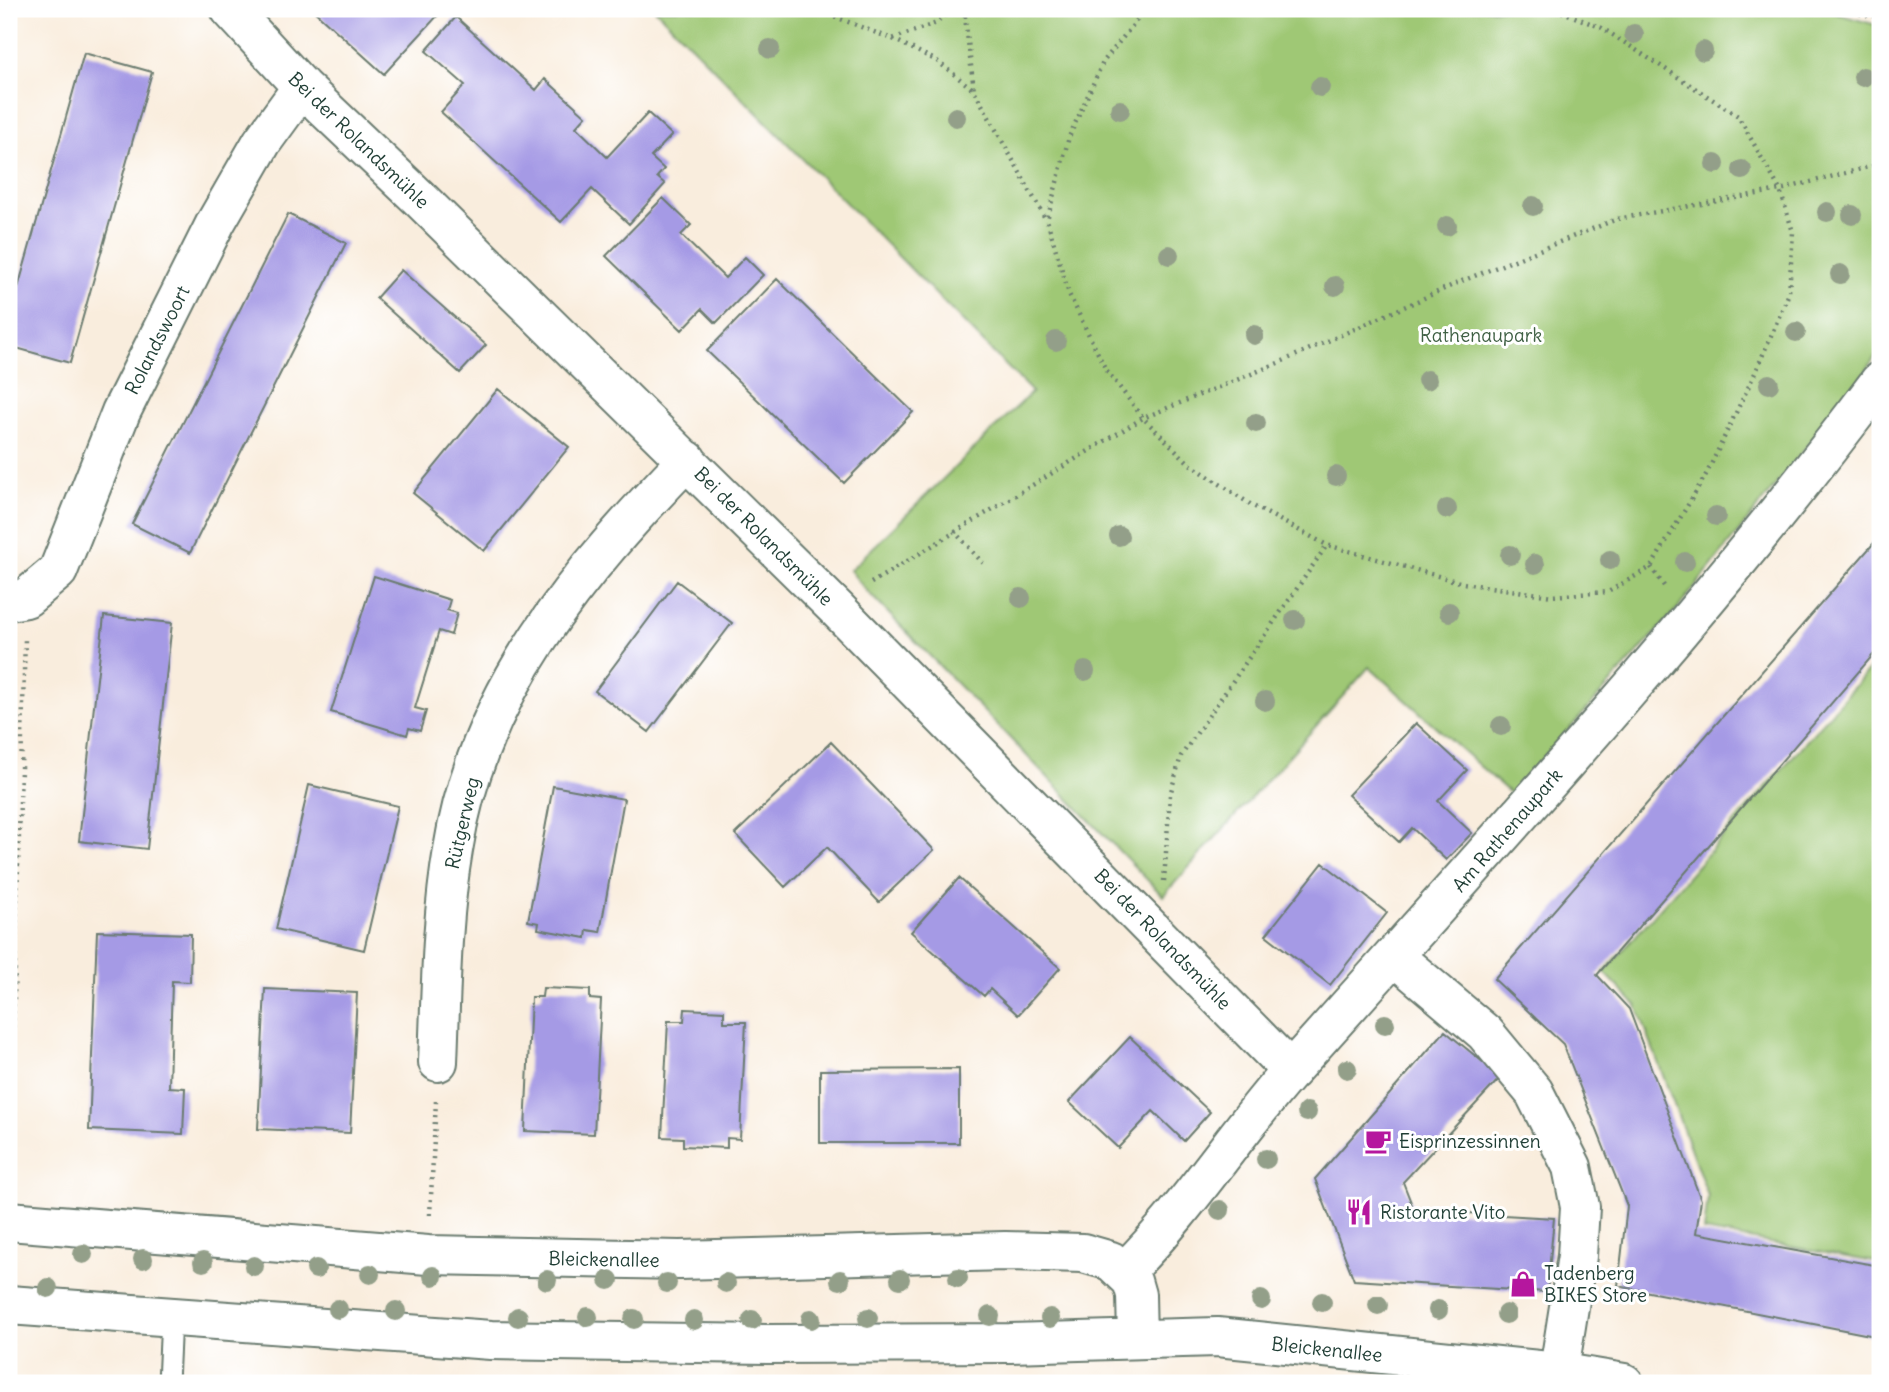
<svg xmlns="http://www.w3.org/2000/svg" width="1889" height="1392" font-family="Delius,sans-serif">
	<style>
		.built { fill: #dfd5f5 }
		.green { fill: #9fc874; stroke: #5f8254; stroke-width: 2 }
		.building { fill: #a59ae5 }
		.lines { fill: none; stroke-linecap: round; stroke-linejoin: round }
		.service-casing { stroke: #6b7b6f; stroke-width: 23 }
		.minor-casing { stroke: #6b7b6f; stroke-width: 42 }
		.path { stroke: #6b7b6f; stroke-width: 4.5; stroke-dasharray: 2 5; stroke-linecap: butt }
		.service { stroke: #fff; stroke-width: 19 }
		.minor { stroke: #fff; stroke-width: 38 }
		.tree { fill: #939f89 }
		.labels { text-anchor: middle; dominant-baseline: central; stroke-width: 6; stroke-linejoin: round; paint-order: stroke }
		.street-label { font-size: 19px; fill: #1f3d34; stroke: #fff }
		.park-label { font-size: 19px; fill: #3f6044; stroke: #fff }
		.poi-label { font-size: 19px; fill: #1f3d34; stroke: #fff; text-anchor: start }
	</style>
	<rect width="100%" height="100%" fill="#fff"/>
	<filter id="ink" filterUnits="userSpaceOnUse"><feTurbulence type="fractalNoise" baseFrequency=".0143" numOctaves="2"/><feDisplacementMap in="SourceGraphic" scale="14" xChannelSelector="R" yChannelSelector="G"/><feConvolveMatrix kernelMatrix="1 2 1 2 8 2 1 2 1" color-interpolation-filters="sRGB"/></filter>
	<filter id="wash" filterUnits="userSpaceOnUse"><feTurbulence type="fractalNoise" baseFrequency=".00686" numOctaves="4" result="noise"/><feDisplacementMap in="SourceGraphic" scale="28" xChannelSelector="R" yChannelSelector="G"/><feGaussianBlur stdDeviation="1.57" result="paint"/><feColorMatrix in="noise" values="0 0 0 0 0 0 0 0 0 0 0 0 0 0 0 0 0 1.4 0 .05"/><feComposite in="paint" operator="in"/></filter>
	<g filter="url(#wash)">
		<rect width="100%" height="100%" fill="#f9eddd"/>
		<path class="built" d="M442,1382L757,1383H442Z"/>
		<path class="green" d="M655,9H1821L1880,26V349L1864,374L1678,608L1511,794L1369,667L1163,896L864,588L850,570L1032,392Z
			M1880,657V1263L1704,1231L1708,1196L1637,1006L1604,972Z"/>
		<g id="blocks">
			<path class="building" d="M312,9H434L440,13L384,74Z
				M456,17L536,90L545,79L586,116L576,127L607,157L648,113L672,135L651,157L664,169L657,177L665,184L629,224L592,189L561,222L441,112L465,85L426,51Z
				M84,53L152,72L70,363L9,346V320Z
				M663,198L691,225L681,235L725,278L745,257L763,275L716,323L702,309L682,330L606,256Z
				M288,214L346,243L190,553L132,524Z
				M401,270L486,345L460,373L376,298Z
				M777,279L913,412L844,483L707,351Z
				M498,389L569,447L484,551L413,493Z
				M1880,536V647L1597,975L1629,1009L1701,1200L1696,1233L1880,1266V1337L1618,1286L1627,1206L1563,1044L1494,979Z
				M374,576L450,600L447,610L457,613L451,635L439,631L415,708L426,711L420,731L409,728L407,735L331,712Z
				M677,581L732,623L649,732L595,691Z
				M104,616L172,623L147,849L79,841Z
				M1416,723L1467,770L1438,801L1472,833L1446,860L1412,828L1399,842L1348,795Z
				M831,742L934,850L879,902L827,847L785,887L735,834Z
				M309,785L398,806L364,950L276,929Z
				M553,786L624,799L600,932L587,930L586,938L538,929L539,923L528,921Z
				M1323,863L1387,913L1330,985L1266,935Z
				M959,878L1060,968L1018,1015L990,989L984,996L911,932Z
				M97,931L191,934L190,982L172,981L169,1087L185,1088L183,1134L89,1130Z
				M543,988L590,990V999L601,1000L594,1134L525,1131L531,997H542Z
				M265,989L357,993L350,1133L258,1129Z
				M685,1009L724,1011V1022H746L740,1139L727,1138V1148L683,1146V1138L662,1137L668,1021H684Z
				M1445,1031L1501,1077L1403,1182L1414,1210L1554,1218L1547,1292L1354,1280L1315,1179Z
				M1130,1037L1210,1112L1184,1141L1153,1111L1118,1148L1069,1102Z
				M959,1069V1143H820V1070Z"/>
		</g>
	</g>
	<g filter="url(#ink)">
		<use href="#blocks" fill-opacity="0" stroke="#6b7b6f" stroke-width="2"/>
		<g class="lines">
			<g class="service-casing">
				<path id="service" d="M168,1383L171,1317"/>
			</g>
			<g class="minor-casing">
				<path id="minor" d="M230,9L302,87L419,198L837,609L1291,1071
					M9,601L26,598L58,571L121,412L216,222L262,142L302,87
					M1395,957L1485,1033L1534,1092L1572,1167L1580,1207L1577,1256L1557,1383
					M438,1062C441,991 441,920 453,850C478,690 579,572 687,460
					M9,1221L428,1255L680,1260L1005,1251L1083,1253L1111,1261L1132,1281L1136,1295L1137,1339
					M1125,1271C1188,1209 1234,1134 1293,1068C1494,843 1699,622 1880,381
					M9,1305L491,1340L767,1344L1010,1343L1217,1337L1558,1372L1624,1383"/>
			</g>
			<path class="path" d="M815,9L892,39L937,23L952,9
				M964,9L974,90L1046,220
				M1146,9L1103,62L1069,137L1047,220L1069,294L1105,368L1143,418L1190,464L1253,506L1327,545L1463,583L1552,596L1608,592L1651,567L1707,473L1756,371L1789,293L1793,232L1780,190L1738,116L1602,28L1555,9
				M1839,9L1880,18
				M893,39L937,61L974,90
				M954,531L983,563
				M1651,567L1664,586
				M871,583L1143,418L1283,361L1462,281L1617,219L1780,190L1880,164
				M1164,881L1170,795L1181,756L1327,545
				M9,1160L25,639
				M430,1215L436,1101"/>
			<use href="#service" class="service"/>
			<use href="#minor" class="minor"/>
		</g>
		<g class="tree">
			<circle cx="1634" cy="34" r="10"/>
			<circle cx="770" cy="49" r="10"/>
			<circle cx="1703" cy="51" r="10"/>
			<circle cx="1863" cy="77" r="10"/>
			<circle cx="1320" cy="87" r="10"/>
			<circle cx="1120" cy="110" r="10"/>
			<circle cx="956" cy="117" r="10"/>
			<circle cx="1715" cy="164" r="10"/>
			<circle cx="1742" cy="170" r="10"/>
			<circle cx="1533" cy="206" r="10"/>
			<circle cx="1827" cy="212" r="10"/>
			<circle cx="1852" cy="215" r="10"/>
			<circle cx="1447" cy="226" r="10"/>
			<circle cx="1169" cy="255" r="10"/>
			<circle cx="1840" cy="274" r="10"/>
			<circle cx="1335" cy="286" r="10"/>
			<circle cx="1796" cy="332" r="10"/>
			<circle cx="1254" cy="335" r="10"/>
			<circle cx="1056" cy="341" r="10"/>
			<circle cx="1427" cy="380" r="10"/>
			<circle cx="1769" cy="384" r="10"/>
			<circle cx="1256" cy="423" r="10"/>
			<circle cx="1336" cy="476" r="10"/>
			<circle cx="1447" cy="509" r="10"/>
			<circle cx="1716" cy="516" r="10"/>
			<circle cx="1119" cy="536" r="10"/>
			<circle cx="1510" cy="555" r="10"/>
			<circle cx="1610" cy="560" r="10"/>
			<circle cx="1685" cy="562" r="10"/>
			<circle cx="1535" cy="564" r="10"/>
			<circle cx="1021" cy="598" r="10"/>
			<circle cx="1449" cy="612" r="10"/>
			<circle cx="1295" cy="620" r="10"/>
			<circle cx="1085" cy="671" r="10"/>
			<circle cx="1265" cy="701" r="10"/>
			<circle cx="1501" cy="726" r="10"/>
			<circle cx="1385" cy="1024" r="10"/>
			<circle cx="1347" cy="1069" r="10"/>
			<circle cx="1307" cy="1112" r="10"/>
			<circle cx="1266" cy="1159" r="10"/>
			<circle cx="1220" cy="1210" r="10"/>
			<circle cx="83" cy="1254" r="10"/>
			<circle cx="143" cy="1259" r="10"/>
			<circle cx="203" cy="1262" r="10"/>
			<circle cx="254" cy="1266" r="10"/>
			<circle cx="316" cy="1269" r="10"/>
			<circle cx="370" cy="1274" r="10"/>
			<circle cx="433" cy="1276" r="10"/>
			<circle cx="958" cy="1278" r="10"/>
			<circle cx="900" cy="1279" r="10"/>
			<circle cx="547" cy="1280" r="10"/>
			<circle cx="609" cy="1280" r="10"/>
			<circle cx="840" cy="1280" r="10"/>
			<circle cx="667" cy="1283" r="10"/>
			<circle cx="726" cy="1283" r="10"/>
			<circle cx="48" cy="1288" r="10"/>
			<circle cx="1261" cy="1300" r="10"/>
			<circle cx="1322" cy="1302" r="10"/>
			<circle cx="1378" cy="1305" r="10"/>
			<circle cx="338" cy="1309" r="10"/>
			<circle cx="1438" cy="1310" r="10"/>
			<circle cx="396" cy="1311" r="10"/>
			<circle cx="1506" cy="1314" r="10"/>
			<circle cx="990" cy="1316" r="10"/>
			<circle cx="518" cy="1317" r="10"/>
			<circle cx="588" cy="1317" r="10"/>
			<circle cx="868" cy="1318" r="10"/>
			<circle cx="1050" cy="1318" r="10"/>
			<circle cx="634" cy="1319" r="10"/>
			<circle cx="811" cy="1319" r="10"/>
			<circle cx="694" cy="1320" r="10"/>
			<circle cx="752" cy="1320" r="10"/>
		</g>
	</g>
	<defs>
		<g id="cafe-bare" transform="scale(2.1)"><path d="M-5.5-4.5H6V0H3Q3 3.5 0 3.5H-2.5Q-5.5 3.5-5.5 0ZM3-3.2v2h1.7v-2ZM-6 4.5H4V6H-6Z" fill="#b5179e" stroke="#fff" stroke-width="2.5" paint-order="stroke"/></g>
		<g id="restaurant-bare" transform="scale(2.1)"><path d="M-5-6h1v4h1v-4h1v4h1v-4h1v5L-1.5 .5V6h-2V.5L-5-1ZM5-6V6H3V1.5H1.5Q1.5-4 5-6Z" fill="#b5179e" stroke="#fff" stroke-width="2.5" paint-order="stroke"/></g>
		<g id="shop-bare" transform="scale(2.1)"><path d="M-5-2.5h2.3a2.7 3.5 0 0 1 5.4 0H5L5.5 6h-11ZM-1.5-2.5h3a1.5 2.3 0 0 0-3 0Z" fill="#b5179e" stroke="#fff" stroke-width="2.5" paint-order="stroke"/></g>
	</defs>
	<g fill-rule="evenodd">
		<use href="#cafe-bare" x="1378" y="1141"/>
		<use href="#restaurant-bare" x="1359" y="1212"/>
		<use href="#shop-bare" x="1523" y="1284"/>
	</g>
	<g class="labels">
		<g class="street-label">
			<text transform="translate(359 140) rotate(44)">Bei der Rolandsmühle</text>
			<text transform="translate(157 340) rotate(-63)">Rolandswoort</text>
			<text transform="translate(764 536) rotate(45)">Bei der Rolandsmühle</text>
			<text transform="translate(462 823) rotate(-77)">Rütgerweg</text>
			<text transform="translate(1507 830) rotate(-49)">Am Rathenaupark</text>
			<text transform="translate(1163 939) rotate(46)">Bei der Rolandsmühle</text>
			<text transform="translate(604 1259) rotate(1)">Bleickenallee</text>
			<text transform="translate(1327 1349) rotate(6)">Bleickenallee</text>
		</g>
		<g class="park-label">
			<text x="1481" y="335">Rathenaupark</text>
		</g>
		<g class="poi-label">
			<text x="1399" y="1141">Eisprinzessinnen</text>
			<text x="1380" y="1212">Ristorante Vito</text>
			<text x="1544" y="1273">Tadenberg<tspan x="1544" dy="22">BIKES Store</tspan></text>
		</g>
	</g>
	<rect width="1889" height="1392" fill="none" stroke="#fff" stroke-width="35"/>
</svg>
